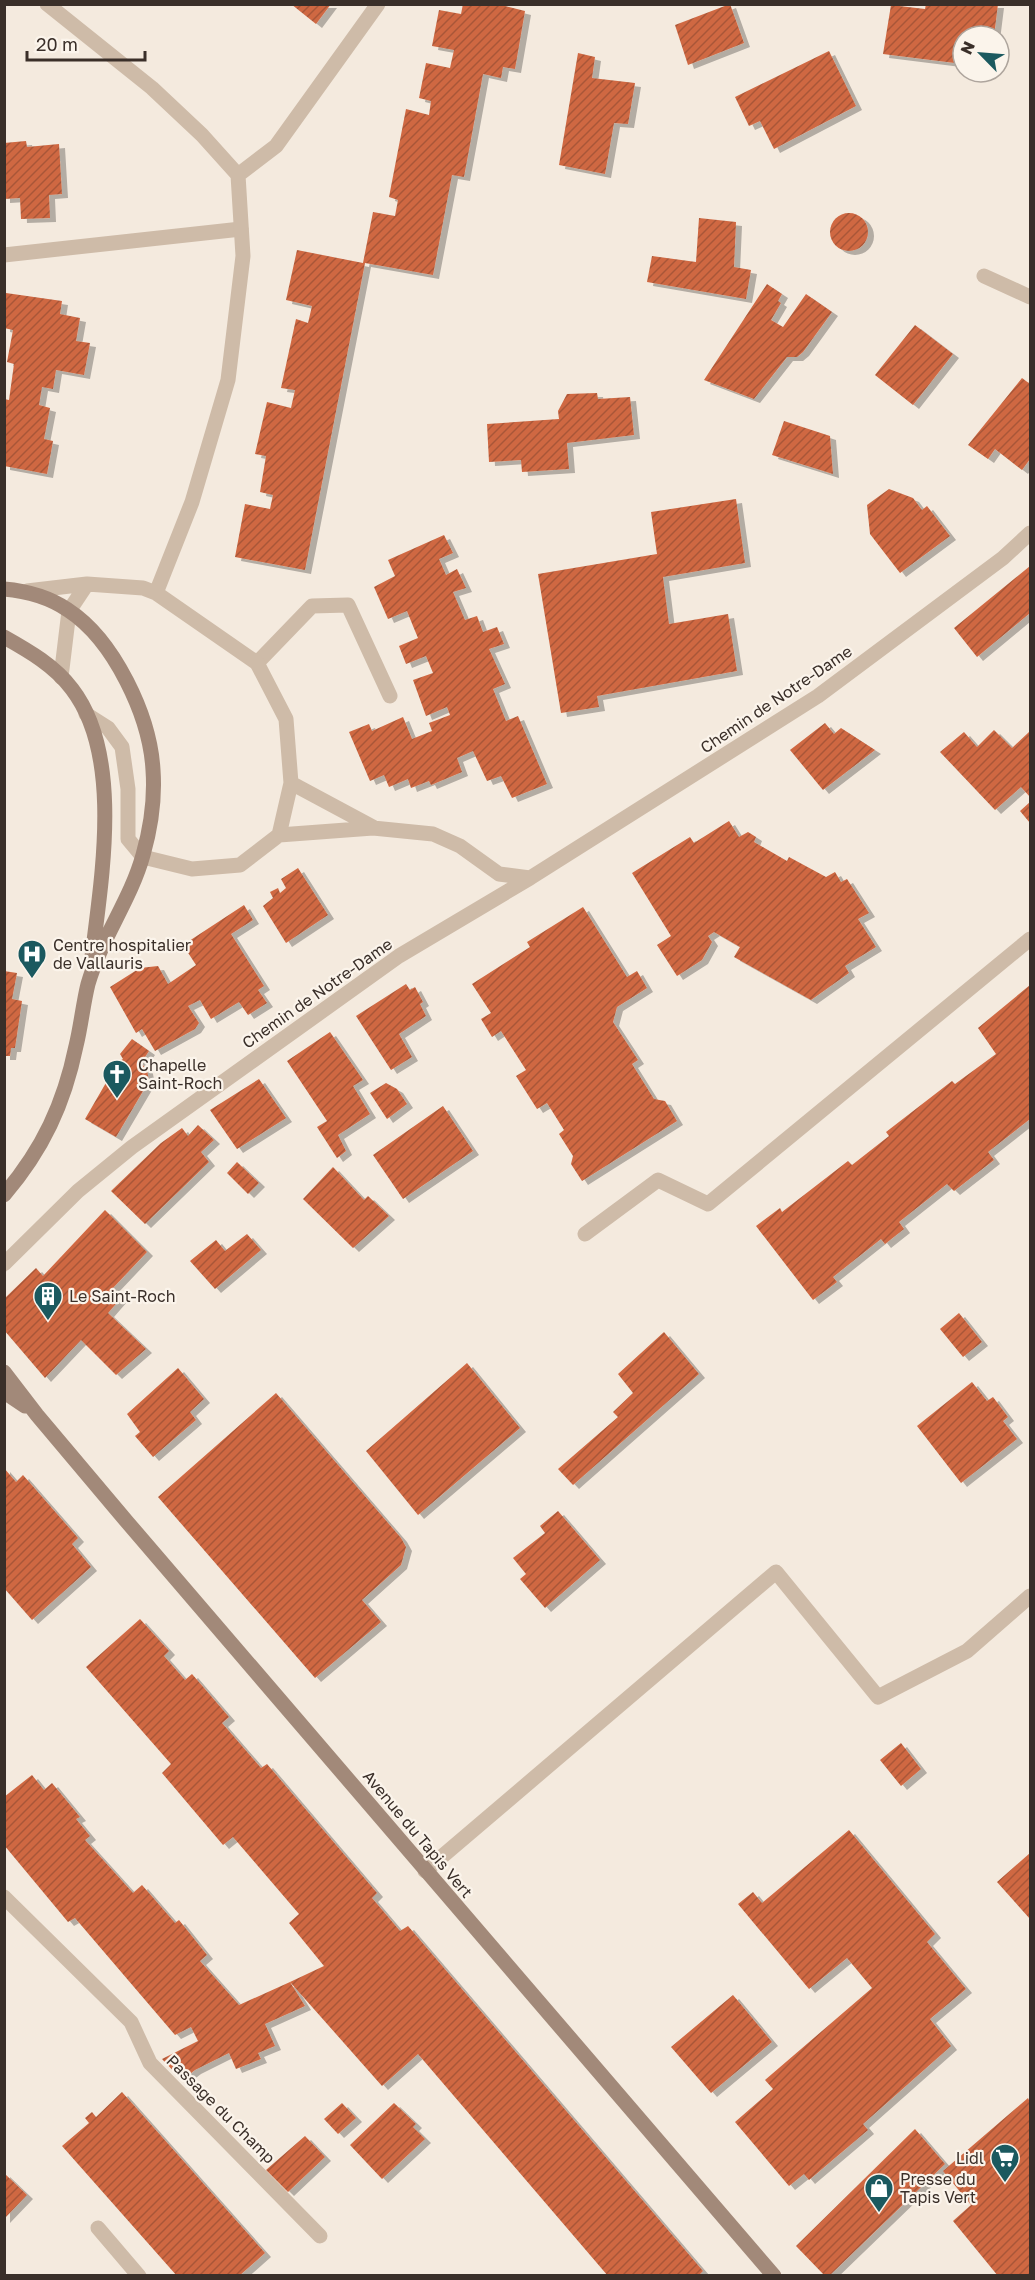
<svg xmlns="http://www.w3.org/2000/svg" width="1035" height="2280" font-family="'Golos Text',sans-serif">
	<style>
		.building { fill: url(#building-hatch); filter: url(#shadow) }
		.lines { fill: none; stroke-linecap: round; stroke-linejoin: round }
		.lane { stroke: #cebba8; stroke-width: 15 }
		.street { stroke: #cebba8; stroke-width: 15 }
		.secondary { stroke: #a28979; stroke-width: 15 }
		.labels { text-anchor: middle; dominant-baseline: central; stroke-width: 4.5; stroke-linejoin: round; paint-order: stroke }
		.street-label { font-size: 16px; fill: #3a2f29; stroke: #fbf4eb }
		.poi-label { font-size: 16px; fill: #3a2f29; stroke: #fbf4eb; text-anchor: start }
	</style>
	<defs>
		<pattern id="building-hatch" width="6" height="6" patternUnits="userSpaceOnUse" patternTransform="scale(1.5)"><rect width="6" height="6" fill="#cf6842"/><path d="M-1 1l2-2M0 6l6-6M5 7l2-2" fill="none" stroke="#a95637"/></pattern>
		<filter id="shadow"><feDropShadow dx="6" dy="4" stdDeviation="0" flood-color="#0004"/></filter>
	</defs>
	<rect width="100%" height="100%" fill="#f4eade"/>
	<path class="building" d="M291,4H331L316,24Z
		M463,4H497L525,11L515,69L503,67L501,78L483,74L464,177L452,175L433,275L365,263L305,570L235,557L245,504L270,509L273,495L260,492L266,456L255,454L267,402L291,408L295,390L281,388L296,319L308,323L312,306L286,300L297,250L363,263L373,212L395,216L398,200L389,197L406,109L429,115L431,101L419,98L426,63L450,68L454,50L432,46L439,10L461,14Z
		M730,4L744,43L688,65L675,25Z
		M926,4H998L994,36H963V64L883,54L891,5L925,9Z
		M829,51L856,106L774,149L760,121L749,126L735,97Z
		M578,53L595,57L592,78L635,83L628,124L614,123L605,174L559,165Z
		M26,141L27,147L59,144L62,194L49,195L50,218L21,219L20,198L4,199V143Z
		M830 232a19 19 0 1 1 38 0a19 19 0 1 1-38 0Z
		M699,218L736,222L734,267L751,270L746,299L647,282L652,256L696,262Z
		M767,284L782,294L778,301L781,303L771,320L783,327L806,294L832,312L803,352L797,357H787L754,399L704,380Z
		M6,293L62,301L60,314L80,318L76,341L90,343L84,375L56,370L53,389L42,387L39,405L50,408L44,439L53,441L47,474L4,466V399L9,400L14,364L7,362L13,330L4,328Z
		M915,325L953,354L913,405L875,375Z
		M1022,378L1030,384V459L1022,470L995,449L988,459L968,445Z
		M597,393L598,399L630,397L634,435L567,443L569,469L522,472L521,460L489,462L487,424L559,419L558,411L567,394Z
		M784,421L830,436L833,474L772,455Z
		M889,489L913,498L922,510L927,506L950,536L900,573L870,534L867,505Z
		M736,499L745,563L663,577L669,624L728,614L737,671L597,696L599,707L561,713L538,574L657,554L651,512Z
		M444,535L453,553L439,559L446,575L457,569L466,588L453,592L465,620L477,616L483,632L497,627L504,644L489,649L505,684L493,689L506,721L518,716L547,784L512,798L501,776L487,781L473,751L457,758L462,772L431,785L429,781L411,788L408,779L389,787L384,775L370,781L349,732L369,724L372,731L403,717L412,739L432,731L429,723L450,715L447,707L426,716L413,680L433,673L426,656L406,664L399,646L418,638L413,626L407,611L388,619L374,587L395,576L388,560Z
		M1030,566V613L977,657L954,628Z
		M825,723L834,734L841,728L875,750L823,790L790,750Z
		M994,730L1012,748L1029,732L1030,734V797L1021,787L995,810L940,752L964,732L977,747Z
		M1030,802V823L1020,811Z
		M729,821L739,837L748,832L756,837L754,842L787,861L789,857L826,877L835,872L841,882L847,879L869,913L858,919L876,947L845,966L849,973L811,1000L734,957L740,947L714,932L708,936L712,942L702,960L677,976L657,945L671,936L632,873L690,837L694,843Z
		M298,868L328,915L286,943L263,906L273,898L270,892L278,888L280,893L286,888L281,879Z
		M244,905L253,920L231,934L264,986L258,990L267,1003L248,1015L239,1002L211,1019L200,1000L188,1006L199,1023L195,1029L155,1051L142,1029L136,1033L110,987L140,968L158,966L168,984L196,965L183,945Z
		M583,907L627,977L637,971L647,988L617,1007L613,1022L638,1060L632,1064L654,1099L665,1101L677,1121L582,1181L571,1164L573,1156L559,1134L564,1130L547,1103L537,1109L516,1076L526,1070L501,1031L492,1037L481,1019L491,1013L472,984L530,947L527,942Z
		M4,971L17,973L12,999L22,1001L15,1048H11L10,1056H4Z
		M406,984L410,990L415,987L423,1002L420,1004L426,1016L399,1034L412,1057L391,1070L356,1016Z
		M1030,985V1119L988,1152L994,1160L954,1191L947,1184L899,1222L904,1229L885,1244L881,1239L833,1277L837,1282L813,1300L756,1226L780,1208L782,1212L848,1161L852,1165L889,1136L886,1132L952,1081L955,1084L996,1054L978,1028Z
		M330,1032L363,1080L353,1086L370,1114L338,1135L346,1151L337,1158L317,1127L327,1121L287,1061Z
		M132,1039L149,1051L141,1063L147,1070L149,1081L116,1137L85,1119L118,1062L123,1059L120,1054Z
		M259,1079L286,1118L237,1149L210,1110Z
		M386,1083L397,1089L407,1104L387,1119L370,1093Z
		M443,1106L473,1151L403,1199L373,1155Z
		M198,1125L214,1140L201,1152L209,1162L145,1224L111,1191L161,1143L182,1128L188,1136Z
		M237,1162L259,1183L248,1194L227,1173Z
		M333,1167L364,1200L368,1196L389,1216L353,1248L303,1199Z
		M105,1210L147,1252L112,1289L121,1298L108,1313L146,1349L116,1375L81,1340L45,1378L4,1330V1299L36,1268L43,1276Z
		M247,1234L261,1250L215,1289L190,1261L216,1240L225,1251Z
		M959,1313L982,1342L963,1357L940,1329Z
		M664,1332L699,1374L573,1485L558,1469L618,1417L613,1412L633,1393L618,1374Z
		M467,1363L520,1428L418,1515L366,1451Z
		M178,1368L204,1399L190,1412L196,1420L153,1457L135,1436L140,1432L127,1414Z
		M972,1382L987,1401L993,1397L1008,1417L1003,1421L1017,1439L961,1483L917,1426Z
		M276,1393L401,1538L406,1547L401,1565L362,1600L381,1622L315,1678L158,1497Z
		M4,1468L16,1482L23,1475L78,1538L72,1544L91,1567L32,1620L4,1588Z
		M558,1511L600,1560L545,1608L520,1579L526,1574L513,1558L545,1533L540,1526Z
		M140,1619L169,1651L164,1656L185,1680L192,1674L229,1717L222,1723L261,1768L267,1764L377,1893L372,1898L400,1931L408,1926L703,2271L698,2276H608L418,2054L382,2086L290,1982L324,1966L289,1923L299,1914L233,1837L223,1845L162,1773L171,1764L86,1667Z
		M901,1743L921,1769L901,1786L880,1760Z
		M32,1775L44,1790L52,1783L80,1817L76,1819L90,1836L85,1840L133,1893L142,1885L175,1923L179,1920L207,1955L200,1961L239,2005L290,1982L305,2006L265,2024L275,2046L258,2053L261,2059L236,2069L229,2053L195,2070L182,2080L162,2059L198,2041L191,2027L175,2035L75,1918L68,1922L4,1845V1797Z
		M849,1830L935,1934L927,1942L966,1989L930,2019L951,2046L863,2124L868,2130L809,2180L804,2174L789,2186L735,2122L773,2089L765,2080L872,1988L847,1958L809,1989L738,1904L753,1892L762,1903Z
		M1030,1853V1919L997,1882Z
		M733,1995L772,2042L711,2093L671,2047Z
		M122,2092L265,2253L239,2276H177L62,2146L89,2123L85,2118L92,2112L96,2117Z
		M1028,2098L1030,2102V2276H998L953,2221L971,2205L943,2171Z
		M342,2103L356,2118L338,2134L324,2119Z
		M394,2103L416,2124L413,2127L425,2139L382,2179L350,2145Z
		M915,2129L945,2164L829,2276H825L796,2246Z
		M305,2136L325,2157L288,2192L266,2170Z
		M4,2173L27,2195L4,2219Z"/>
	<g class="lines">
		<path class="lane" d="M4,255L241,229
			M984,276L1030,297
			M257,663L312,606L348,605L390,696"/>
		<path class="street" d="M47,4L152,88L202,135L238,175L243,256L228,380L192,502L156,593
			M238,175L276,146L378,4
			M27,591L87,584
			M61,677L69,611L87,584L143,588L156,593L257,663L286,719L291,783L279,835L240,865L192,869L143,857L128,839V789L122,747L108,728L86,714
			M291,783L373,827
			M279,835L373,828L433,834L460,846L499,874L530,878
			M585,1234L658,1180L708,1204L1030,939
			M4,1264L78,1191L132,1147L399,956L530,878L818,696L1003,558L1030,533
			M425,1871L776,1572L878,1697L967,1651L1030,1596
			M4,1897L131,2022L150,2063L320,2236
			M98,2228L139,2276"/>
		<path class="secondary" d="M4,589C27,591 49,597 68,610C114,640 150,716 153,770C155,798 151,827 143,855C131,899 101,939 88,984C83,1004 81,1026 76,1046C64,1104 43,1149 4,1195
			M4,637C29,651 55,666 72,689C125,758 100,886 91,965
			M4,1372L37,1415L128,1523L774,2276
			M4,1392L25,1406"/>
	</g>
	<defs>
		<g id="hospital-pin" transform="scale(1.5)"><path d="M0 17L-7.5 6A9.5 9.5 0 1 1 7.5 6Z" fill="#1b595f" stroke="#fbf4eb"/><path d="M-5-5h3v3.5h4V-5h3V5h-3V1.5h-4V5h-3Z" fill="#fff"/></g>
		<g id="church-pin" transform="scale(1.5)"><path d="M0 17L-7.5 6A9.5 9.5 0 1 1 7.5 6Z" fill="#1b595f" stroke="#fbf4eb"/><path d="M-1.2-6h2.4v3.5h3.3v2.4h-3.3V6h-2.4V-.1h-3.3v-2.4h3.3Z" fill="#fff"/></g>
		<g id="building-pin" transform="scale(1.5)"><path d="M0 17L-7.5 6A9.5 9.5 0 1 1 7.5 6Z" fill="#1b595f" stroke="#fbf4eb"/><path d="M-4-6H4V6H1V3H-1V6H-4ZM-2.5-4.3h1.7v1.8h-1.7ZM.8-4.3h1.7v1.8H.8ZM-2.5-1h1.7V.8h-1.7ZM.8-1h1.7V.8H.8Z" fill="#fff"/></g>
		<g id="supermarket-pin" transform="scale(1.5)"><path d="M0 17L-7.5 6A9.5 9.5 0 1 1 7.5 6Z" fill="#1b595f" stroke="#fbf4eb"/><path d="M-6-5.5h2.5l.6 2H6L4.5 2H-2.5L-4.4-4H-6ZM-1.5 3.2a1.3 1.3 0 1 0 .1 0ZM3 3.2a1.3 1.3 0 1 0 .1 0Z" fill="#fff"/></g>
		<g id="shop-pin" transform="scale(1.5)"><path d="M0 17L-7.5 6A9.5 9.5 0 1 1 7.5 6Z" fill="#1b595f" stroke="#fbf4eb"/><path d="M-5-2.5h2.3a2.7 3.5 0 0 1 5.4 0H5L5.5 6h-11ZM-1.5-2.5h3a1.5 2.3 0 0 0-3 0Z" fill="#fff"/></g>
	</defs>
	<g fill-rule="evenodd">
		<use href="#hospital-pin" x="32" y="954"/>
		<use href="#church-pin" x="117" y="1074"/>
		<use href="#building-pin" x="48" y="1296"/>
		<use href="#supermarket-pin" x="1005" y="2158"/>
		<use href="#shop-pin" x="879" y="2188"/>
	</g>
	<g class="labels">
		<g class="street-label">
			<text transform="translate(776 699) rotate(-34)">Chemin de Notre-Dame</text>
			<text transform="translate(317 993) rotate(-35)">Chemin de Notre-Dame</text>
			<text transform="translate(418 1834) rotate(50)">Avenue du Tapis Vert</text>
			<text transform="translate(221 2109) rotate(45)">Passage du Champ</text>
		</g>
		<g class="poi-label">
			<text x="53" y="945">Centre hospitalier<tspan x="53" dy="18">de Vallauris</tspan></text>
			<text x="138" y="1065">Chapelle<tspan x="138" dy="18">Saint-Roch</tspan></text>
			<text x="69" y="1296">Le Saint-Roch</text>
			<text x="984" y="2158" text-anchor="end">Lidl</text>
			<text x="900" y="2179">Presse du<tspan x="900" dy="18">Tapis Vert</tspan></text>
		</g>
	</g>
	<rect width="1035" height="2280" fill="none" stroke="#3a2f29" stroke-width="12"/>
	<g transform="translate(981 54) rotate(295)"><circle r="28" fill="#fbf4eb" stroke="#aea59d" stroke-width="1.5"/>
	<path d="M0-4.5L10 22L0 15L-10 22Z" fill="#1b595f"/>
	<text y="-9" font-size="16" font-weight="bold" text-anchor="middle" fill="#3a2f29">N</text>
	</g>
	<path d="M27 51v9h118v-9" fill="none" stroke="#3a2f29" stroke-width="3"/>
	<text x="36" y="51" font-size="18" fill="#3a2f29" stroke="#fbf4eb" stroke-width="4.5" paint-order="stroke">20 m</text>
</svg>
